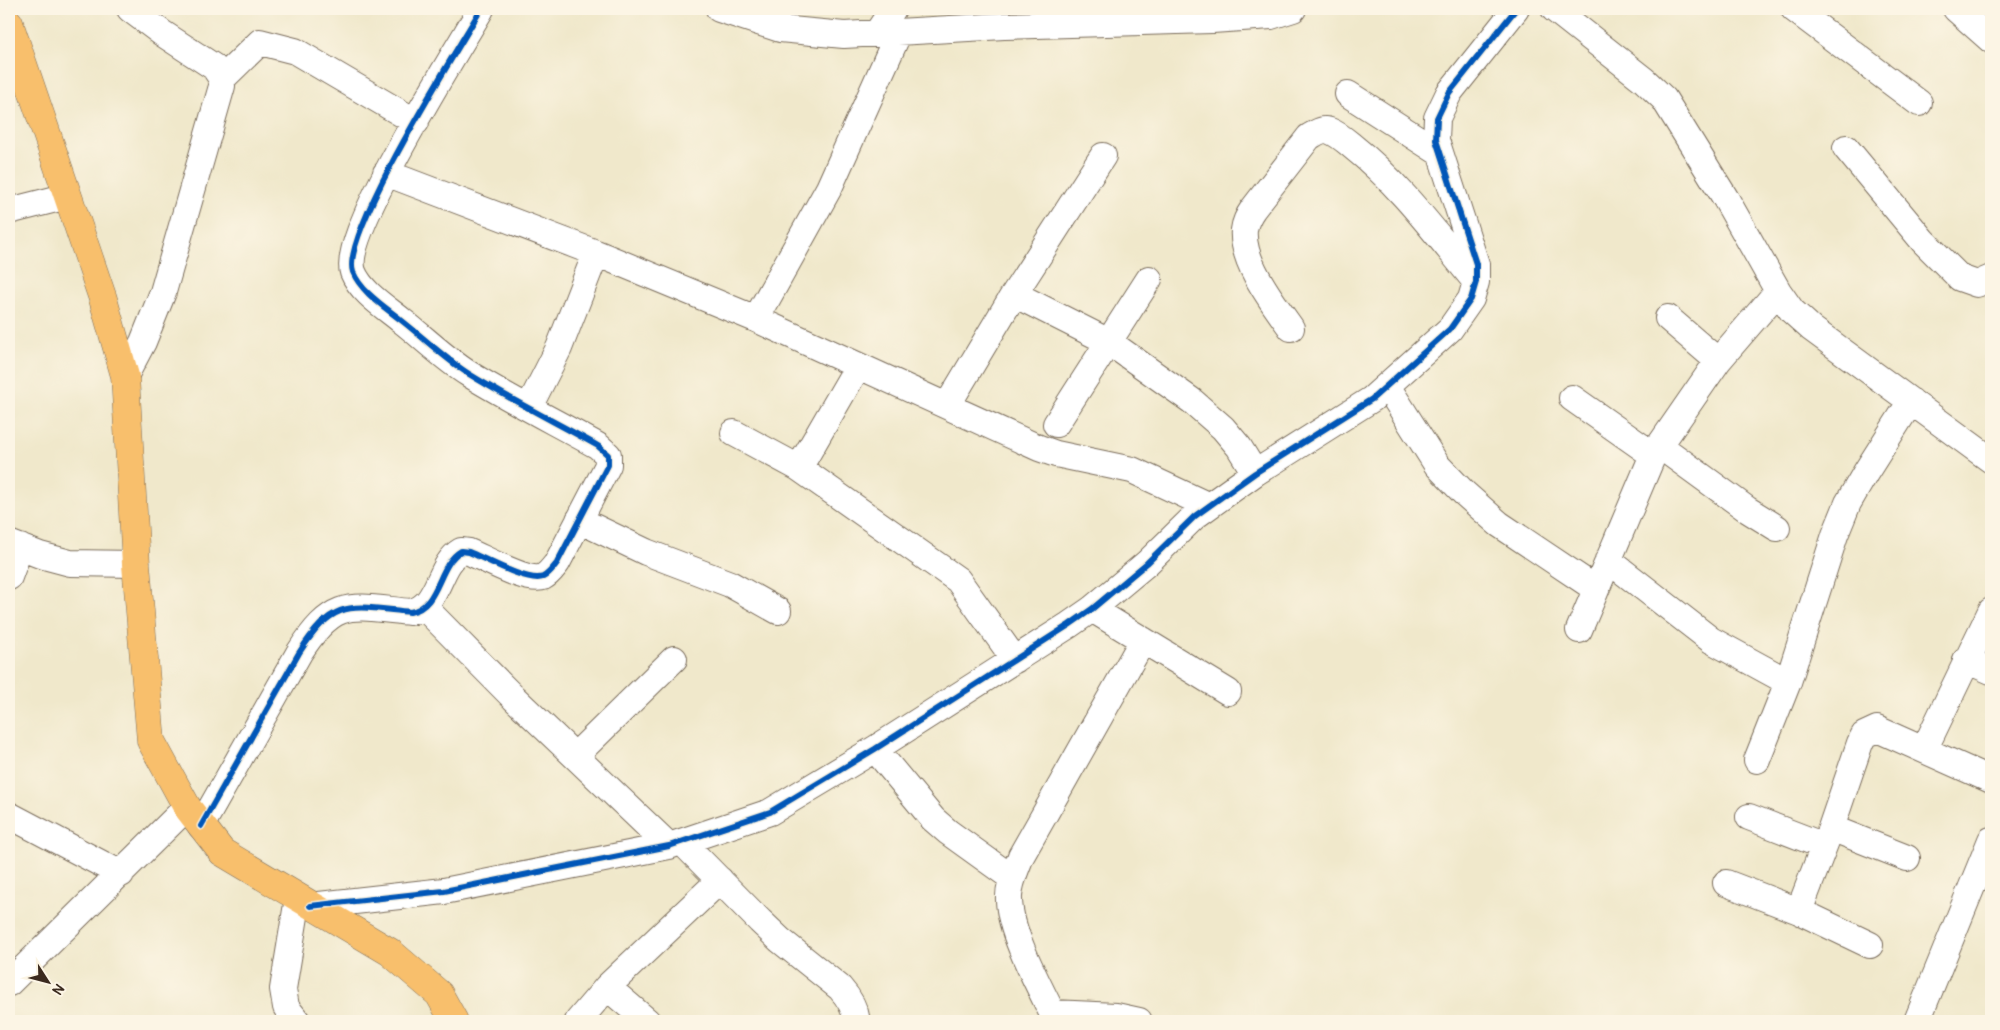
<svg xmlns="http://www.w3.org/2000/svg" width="2000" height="1030" font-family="Pangolin,sans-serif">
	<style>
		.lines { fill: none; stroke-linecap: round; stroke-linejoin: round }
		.minor-casing { stroke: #7a6c5b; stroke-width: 28 }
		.major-casing { stroke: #7a6c5b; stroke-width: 29 }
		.minor { stroke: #fff; stroke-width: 26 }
		.major { stroke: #f8bf6c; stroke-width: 28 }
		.cycleway-casing { stroke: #fcf5e5; stroke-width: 9 }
		.cycleway { stroke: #0057b8; stroke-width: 6 }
	</style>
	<rect width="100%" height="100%" fill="#fcf5e5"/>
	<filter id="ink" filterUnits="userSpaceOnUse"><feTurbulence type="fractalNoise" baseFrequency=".02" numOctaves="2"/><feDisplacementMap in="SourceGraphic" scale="10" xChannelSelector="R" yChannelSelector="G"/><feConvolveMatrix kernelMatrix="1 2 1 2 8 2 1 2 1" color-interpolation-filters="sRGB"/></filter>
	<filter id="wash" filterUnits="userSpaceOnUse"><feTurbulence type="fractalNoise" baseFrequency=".0096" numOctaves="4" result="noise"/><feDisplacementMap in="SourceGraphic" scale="20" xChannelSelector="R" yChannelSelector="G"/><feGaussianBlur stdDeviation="1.12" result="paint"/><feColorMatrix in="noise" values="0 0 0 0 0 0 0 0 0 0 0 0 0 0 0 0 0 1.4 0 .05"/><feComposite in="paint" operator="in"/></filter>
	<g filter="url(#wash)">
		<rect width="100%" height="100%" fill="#f0e8cb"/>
	</g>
	<g filter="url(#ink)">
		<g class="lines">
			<g class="minor-casing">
				<path id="minor" d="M719,9L780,29L844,35L1004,26L1212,20L1271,16L1293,9
					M1554,9L1644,80L1664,99L1726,199L1778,291L1792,311L1812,329L1991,460
					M1794,9L1919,103
					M1956,9L1991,40
					M877,33L893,9
					M222,79L260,42L295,51L416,122
					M1348,94L1440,153
					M1846,148L1923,241L1960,278L1977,284L1991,278
					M386,173L596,253L756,319L1039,448L1056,454L1132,470L1209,506
					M9,211L68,196
					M1014,294L1109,342L1192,401L1223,428L1239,447L1255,473
					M1668,318L1718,361
					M756,319L829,188L899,32
					M1291,328C1274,304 1241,262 1244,230C1245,222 1248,216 1253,209L1309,137C1316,133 1322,128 1330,131C1338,134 1346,141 1352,146C1400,184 1437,235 1476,282
					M125,376L143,342L163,292L222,86V79L214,67L162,33L130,9
					M1387,386L1437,465L1464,493L1499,524L1596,589
					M1572,398L1653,455
					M947,406L1014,294L1103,156
					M529,407L559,348L596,253
					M1056,424L1149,279
					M734,433L799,468L958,580L1015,660
					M1660,446L1748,510L1777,528
					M799,468L858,366
					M579,520L646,552L730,584L778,611
					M9,543L40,555L70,563L136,564
					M1608,560L1711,640L1788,682
					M9,577L20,547
					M424,607L514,698L669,846
					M1092,609L1228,692
					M1579,630L1653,455L1718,361L1778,291
					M1966,660L1991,671
					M875,749L933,819L948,832L1012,878
					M1924,750L1991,611
					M576,755L674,659
					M1757,760L1788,682L1835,535L1848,503L1866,472L1911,401
					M9,815L121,874
					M1749,817L1824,846
					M201,826L299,653C335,597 350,606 410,612C440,607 437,565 461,551L469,552C484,558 528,583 543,577C549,574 553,568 557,563L608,465V455L598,446C555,422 511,400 469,374C445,359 423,337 401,320C385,307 361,292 353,272C340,235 458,49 481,9
					M1831,828L1907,858
					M682,842L760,921L780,940L840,988C849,998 855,1008 857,1021
					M1726,883L1799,911
					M310,906L444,891L669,846L770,812L875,749L1069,625L1092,609L1147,563L1195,516L1255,473L1372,399L1450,329L1471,299L1476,282V264L1436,140L1437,118L1449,93L1516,9
					M1870,945L1799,911L1831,828L1860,743L1864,735L1877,729L1991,780
					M9,983L187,807
					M607,987L647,1021
					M1053,1013L1116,1016L1139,1021
					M297,1021L286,1007L283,989L298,898
					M578,1021L607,987L720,880
					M1056,1021C1041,989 1010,935 1009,900C1008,885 1016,870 1021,856L1143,640
					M1917,1021L1991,840"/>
			</g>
			<g class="major-casing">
				<path id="major" d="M9,23L103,299L125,376L136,564L151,741L187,807L222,852L390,952L439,994L454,1021"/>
			</g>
			<use href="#minor" class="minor"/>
			<use href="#major" class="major"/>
			<g class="cycleway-casing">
				<path id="cycleway" d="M201,826L299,653C335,597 350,606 410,612C440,607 437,565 461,551L469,552C484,558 528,583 543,577C549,574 553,568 557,563L608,465V455L598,446C555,422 511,400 469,374C445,359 423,337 401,320C385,307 361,292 353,272C340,235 458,49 481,9
					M310,906L444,891L669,846L770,812L875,749L1069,625L1092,609L1147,563L1195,516L1255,473L1372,399L1450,329L1471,299L1476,282V264L1436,140L1437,118L1449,93L1516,9"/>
			</g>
			<use href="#cycleway" class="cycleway"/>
		</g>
	</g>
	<rect width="2000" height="1030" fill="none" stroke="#fcf5e5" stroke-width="30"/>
	<g transform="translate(48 982) rotate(126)" stroke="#fcf5e5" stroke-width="4" paint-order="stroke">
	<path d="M0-4L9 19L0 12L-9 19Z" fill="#3b2a1e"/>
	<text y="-8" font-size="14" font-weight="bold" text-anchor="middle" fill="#3b2a1e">N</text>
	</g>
</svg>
